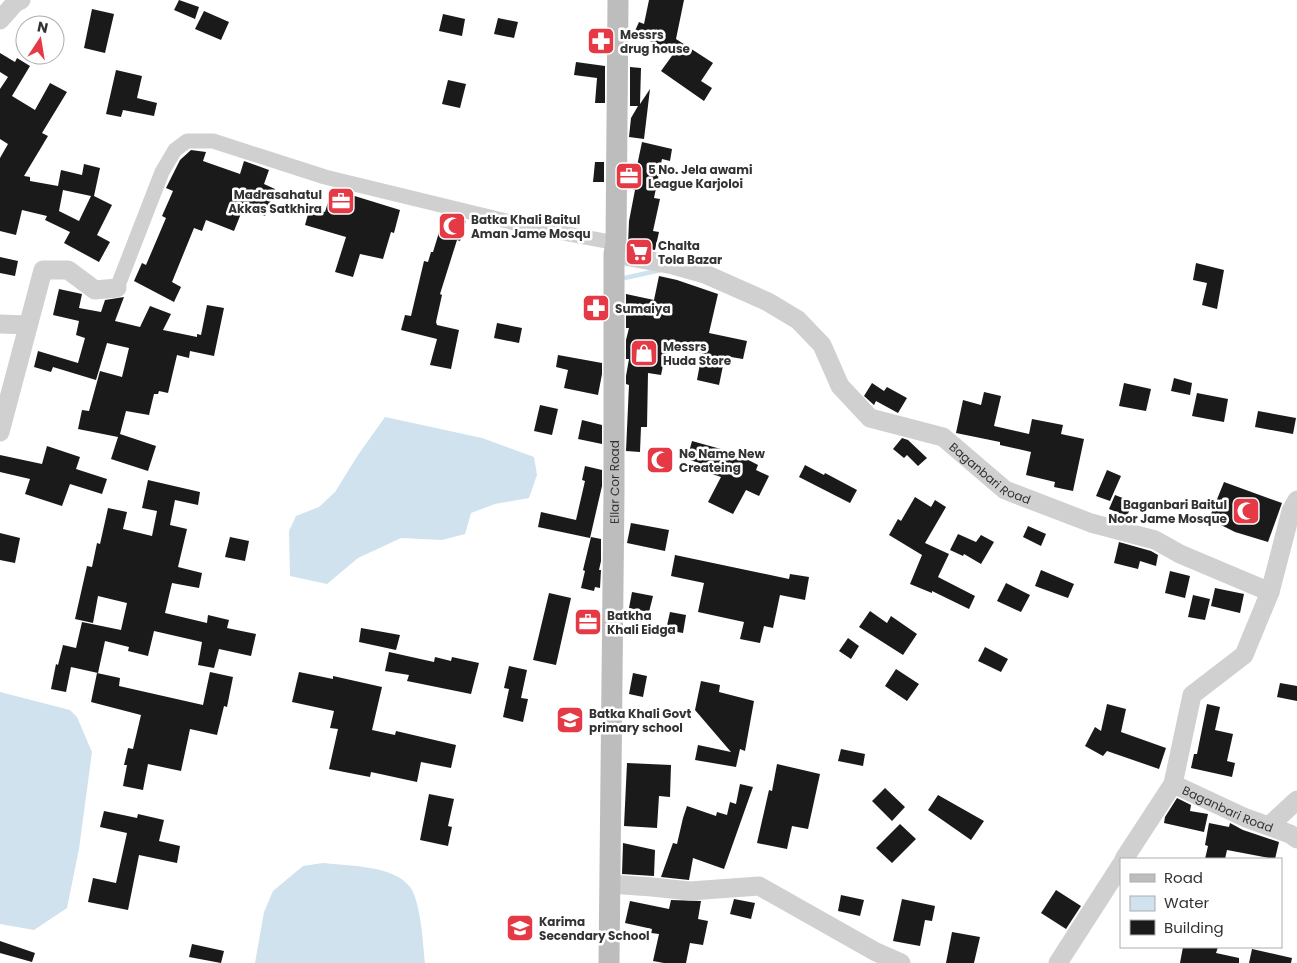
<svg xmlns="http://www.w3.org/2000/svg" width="1297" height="963" font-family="Poppins,sans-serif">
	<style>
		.water { fill: #cfe2ee }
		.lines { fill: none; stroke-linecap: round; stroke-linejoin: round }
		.stream { stroke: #cfe2ee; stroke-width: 4.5 }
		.building { fill: #1a1a1a; fill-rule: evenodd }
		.minor { stroke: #d0d0d0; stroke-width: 15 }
		.tertiary { stroke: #d0d0d0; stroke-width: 19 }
		.secondary { stroke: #bdbdbd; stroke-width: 21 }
		.labels { text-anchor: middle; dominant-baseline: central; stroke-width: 5; stroke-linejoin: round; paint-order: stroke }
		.poi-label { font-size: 12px; font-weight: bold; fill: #333; stroke: #fff; text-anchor: start }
		.street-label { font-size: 12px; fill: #333; stroke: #fff }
	</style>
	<rect width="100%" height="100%" fill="#fff"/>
	<path class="water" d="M385,417L482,438L534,457L537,475L529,498L495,504L471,513L465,534L442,540L401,538L358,558L327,584L290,576L289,531L296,516L319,507L335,492L358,455Z
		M0,692L70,710L77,717L92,752L79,849L67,908L34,930L0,924Z
		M323,863C348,866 394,865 410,887C421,902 423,944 425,963H255L264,912L273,891L303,866Z"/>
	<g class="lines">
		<path class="stream" d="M620,279L661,270"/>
	</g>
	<path class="building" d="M179,0L199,7L195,19L174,10Z
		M649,0H684L676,39L713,63L701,81L712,88L704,101L661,71L674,53L634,33L639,22L644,24Z
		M92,9L114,14L105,53L84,48Z
		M204,11L229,22L221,40L195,29Z
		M443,14L465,19L462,36L439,31Z
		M498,18L518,22L514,38L494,34Z
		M0,53L15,62L17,58L30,66L12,96L35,110L50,83L67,92L42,133L48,136L24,176L30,177V181L58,186L61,170L82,175L84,164L100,168L94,196L112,205L97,235L110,242L99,262L64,243L70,232L45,220L47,216L22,210L16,235L0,231V158L8,144L0,139V89L8,77L0,72ZM63,190L91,196L79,221L59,211Z
		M576,62L605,66V103H595L597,78L574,75Z
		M630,67L641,68L640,104L650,89L644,139L629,137L631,118L638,106H630Z
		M116,70L142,76L137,98L157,103L154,116L123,110L121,117L106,114Z
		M448,80L466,84L460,108L442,104Z
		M642,142L672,149L670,161L662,159L654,198L660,199L653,231L659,232L655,250L628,245L629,221L635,190L629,188V164L637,166Z
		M191,150L206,152L203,161L240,174L244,161L269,170L264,184L275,189L265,216L244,209L242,211L234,231L206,220L202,231L194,228L172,282L181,287L174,302L134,281L142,263L146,265L166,218L162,216L173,191L166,188L180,160Z
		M595,162H604V182H593Z
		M332,189L400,210L394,233L391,232L383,259L360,254L353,277L335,272L346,237L305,225L310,207L325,212Z
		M444,216L466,221L460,241L457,240L440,294L442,295L436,322L437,325L459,330L451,369L430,365L437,339L401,330L405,315L411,316L424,261L428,262L431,252H433Z
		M0,257L18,261L15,276L0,273Z
		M1196,263L1224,270L1217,309L1202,305L1207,283L1193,280Z
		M659,276L677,280L718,294L709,333L747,341L743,359L725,356L719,385L697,380L702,353L667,347L661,375L648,373L647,427H641L640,452L626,451L629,385L626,384V376L629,359H626V340L629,328H626V294L654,300Z
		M59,289L82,294L79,308L101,312L105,300L124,297L115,321L140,327L150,306L171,314L163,330L197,337V334L201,335L207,305L224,308L214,356L190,351L189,358L177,355L168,393L159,391L158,394H154L149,415L126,411L120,434L156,446L148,471L111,459L118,437L78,429L82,410L89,411L100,371L122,377L129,348L107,343L96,380L53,367L51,372L34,367L38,351L78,363L85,338L76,335L79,321L53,315Z
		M497,323L522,328L519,343L494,338Z
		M558,355L602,363V374L598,395L564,388L568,370L556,367Z
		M1174,378L1192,383L1190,395L1171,391Z
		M872,383L884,391L887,387L907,398L898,413L876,401L874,405L864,396Z
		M1124,383L1151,389L1146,411L1119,406Z
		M984,392L1001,396L994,426L1029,434L1032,419L1063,425L1061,434L1084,439L1073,491L1054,487L1055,482L1026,475L1031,452L1000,445V442L956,433L963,400L981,405Z
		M1197,393L1228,399L1224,422L1192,416Z
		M540,405L558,409L552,435L534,431Z
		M1258,411L1296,418L1293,434L1255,427Z
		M582,420L602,425V444L578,439Z
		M902,438L908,440L927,458L918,466L907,455L904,458L893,449Z
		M692,441L735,453L758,465L756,470L769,476L759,496L746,490L733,514L708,502L721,477L703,471L705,465L687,459Z
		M47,446L80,457L76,469L107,479L102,494L70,484L62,506L25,494L30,479L0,472V455L42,464Z
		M805,465L824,475L825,473L857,490L850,503L799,477Z
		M585,466L602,470V486L590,538L538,527L541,512L576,520L585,481L582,480Z
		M1107,470L1121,476L1110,501L1096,496Z
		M148,480L200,492L198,505L175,500L170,525L187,529L178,567L202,573L199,588L172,583L165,613L207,623L208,615L229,620L227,628L256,634L251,656L219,649L214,668L198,665L202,642L154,631L148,656L128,651L129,647L105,641L98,673L71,667L66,692L51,689L56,664L58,665L63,645L76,648L82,622L121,630L127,603L98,596L93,623L75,619L87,566L92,567L97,543L100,544L108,508L127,512L123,529L152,536L157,511L142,508Z
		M1224,482L1282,503L1268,542L1235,532L1209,519Z
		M1115,495L1133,502L1127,516L1109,509Z
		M915,497L931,507L935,500L946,507L925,543L949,554L938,577L975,596L969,609L932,591V593L910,584L922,555L889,535L898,519L901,521Z
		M631,523L669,530L665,551L627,543Z
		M1028,526L1046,534L1041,546L1023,537Z
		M0,533L20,538L15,563L0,560Z
		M958,534L976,542L981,535L994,542L981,564L964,554L963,556L950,550Z
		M230,537L249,541L245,561L225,557Z
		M591,537L601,539V561L599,570H601L600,588L595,587L594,591L581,588L585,571L583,570Z
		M1119,542L1151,551L1158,555L1156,566L1140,561L1138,569L1114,563Z
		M675,555L789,579L790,574L809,577L805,600L780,595L773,628L764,626L760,643L740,639L744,622L698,612L704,583L671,576Z
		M1041,570L1074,584L1068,598L1035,586Z
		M1170,571L1190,576L1185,598L1165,593Z
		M1006,583L1030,595L1021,612L997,601Z
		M1215,588L1244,594L1240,613L1211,606Z
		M632,592L653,596L649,612L629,608Z
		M549,593L571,598L556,665L533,660Z
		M1193,595L1210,599L1205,620L1188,617Z
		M870,611L887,623L891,616L917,634L903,655L859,627Z
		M670,612L686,615L683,633L666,630Z
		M361,628L400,635L396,650L359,642Z
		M848,638L859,646L851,659L839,651Z
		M985,647L1008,659L1001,672L978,661Z
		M389,652L434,662L435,657L451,661L452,657L479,663L471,694L407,681L409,675L385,671Z
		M509,666L527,670L521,698L528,699L523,722L503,717L509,689L504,688Z
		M896,669L919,684L907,701L885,686Z
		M210,672L233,677L227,707L224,706L217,735L190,729L181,771L148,764L143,790L123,786L127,765H124L128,748L133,749L141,715L91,702L97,673L120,678L119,686L203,705Z
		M299,672L333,679V676L382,687L372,730L395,735L396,731L456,745L451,768L421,762L417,782L371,772L370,777L329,769L338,729L330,728L334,711L292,702Z
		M633,673L647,676L643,697L629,694Z
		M701,681L720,685L719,692L754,701L745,751L740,749L736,767L695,760L698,745L731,752L695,710Z
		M1280,683L1297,686V701L1277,697Z
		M1107,704L1126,709L1121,732L1166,748L1159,769L1107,751L1103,756L1085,746L1095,727L1101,731Z
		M1207,704L1220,707L1215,730L1233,734L1227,761L1235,763L1232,777L1191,768L1194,754H1197Z
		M841,749L865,754L863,766L838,761Z
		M627,763L671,765L670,797L659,796L657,828L624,826Z
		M777,764L820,774L808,829L792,826L787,849L757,843L769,790L772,791Z
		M740,784L753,787L724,869L693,858L689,880L661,877L673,843L677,844L683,818L687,806L716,816L717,812L727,815L730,802L736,804Z
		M885,788L905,807L892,821L872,801Z
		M429,794L454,799L448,826L452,827L448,846L420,840Z
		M938,795L984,821L971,840L928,810Z
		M1177,798L1191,805L1190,811L1208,814L1204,832L1164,823L1165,817Z
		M104,811L137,818L138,814L164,820L159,841L180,846L177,863L139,855L128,910L88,902L93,878L116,883L127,833L100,827Z
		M1209,823L1229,827L1230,823L1243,830L1279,842L1275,859L1227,850L1225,859H1205L1208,846L1205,845Z
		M900,824L916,839L892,863L876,848Z
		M623,843L655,850L654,876L622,874Z
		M1056,890L1081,906L1066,929L1041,913Z
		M841,895L864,900L860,916L838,911Z
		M734,899L755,903L751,919L730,914Z
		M902,899L935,906L932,921L925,920L920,946L893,941Z
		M671,900L701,901L698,919L708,921L703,945L690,943L686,963H664L653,961L659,934L651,933L652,929L625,923L630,901L669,909Z
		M952,932L980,937L974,963H946Z
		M0,941L35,953L32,962L0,953Z
		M192,944L224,951L221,963L189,957Z
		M1183,947H1218L1216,953L1239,958V963H1180Z
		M1252,949L1292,958L1291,963H1249Z"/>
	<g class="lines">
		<path class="minor" d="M117,288L162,172L175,150L187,141H213L325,177L531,227L616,243"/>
		<g class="tertiary">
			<path d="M0,20L15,3L21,0"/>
			<path id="s1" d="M614,254L673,265L705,274L768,302L798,320L822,345L840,386L870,418L943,437L1005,490L1091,523L1155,540L1180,554L1270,592L1291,511L1297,500"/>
			<path d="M0,324L28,325"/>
			<path d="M0,432L43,270H68L95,290L117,288"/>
			<path id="s2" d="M1270,592L1244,655L1192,695L1173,784L1246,818L1290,834L1297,839"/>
			<path d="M1269,826L1297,800"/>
			<path d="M1124,859L1173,784"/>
			<path d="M610,884L652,887L690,891L759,886L876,952L901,963"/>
			<path d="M1058,963L1121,865"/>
		</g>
		<path class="secondary" id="s3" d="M609,963L614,491V254L616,243L618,0"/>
	</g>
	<defs>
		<g id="pharmacy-square" transform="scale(1.4375)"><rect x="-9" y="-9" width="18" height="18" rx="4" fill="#e63946" stroke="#fff"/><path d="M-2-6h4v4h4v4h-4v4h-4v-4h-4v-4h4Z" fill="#fff"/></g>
		<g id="office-square" transform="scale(1.4375)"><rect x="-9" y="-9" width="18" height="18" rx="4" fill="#e63946" stroke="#fff"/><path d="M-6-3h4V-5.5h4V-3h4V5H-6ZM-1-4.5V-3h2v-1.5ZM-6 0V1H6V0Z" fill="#fff"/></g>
		<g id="mosque-square" transform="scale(1.4375)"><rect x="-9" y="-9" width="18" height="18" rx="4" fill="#e63946" stroke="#fff"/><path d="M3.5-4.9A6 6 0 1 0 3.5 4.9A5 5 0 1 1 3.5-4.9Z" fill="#fff"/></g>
		<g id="supermarket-square" transform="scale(1.4375)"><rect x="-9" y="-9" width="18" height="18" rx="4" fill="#e63946" stroke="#fff"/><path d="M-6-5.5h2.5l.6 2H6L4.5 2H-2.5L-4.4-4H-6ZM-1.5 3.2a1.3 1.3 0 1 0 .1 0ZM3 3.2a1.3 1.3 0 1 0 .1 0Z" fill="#fff"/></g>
		<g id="shop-square" transform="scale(1.4375)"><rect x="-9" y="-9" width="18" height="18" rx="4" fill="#e63946" stroke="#fff"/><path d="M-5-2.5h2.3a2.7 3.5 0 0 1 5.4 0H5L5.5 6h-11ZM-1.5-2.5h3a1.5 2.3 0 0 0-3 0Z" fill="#fff"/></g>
		<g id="school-square" transform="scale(1.4375)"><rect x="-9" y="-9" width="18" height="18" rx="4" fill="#e63946" stroke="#fff"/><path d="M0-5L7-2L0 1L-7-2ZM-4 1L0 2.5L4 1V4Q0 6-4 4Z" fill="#fff"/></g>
	</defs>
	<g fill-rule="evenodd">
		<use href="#pharmacy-square" x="601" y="41"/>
		<use href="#office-square" x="629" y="176"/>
		<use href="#office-square" x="341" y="201"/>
		<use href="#mosque-square" x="452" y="226"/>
		<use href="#supermarket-square" x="639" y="252"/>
		<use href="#pharmacy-square" x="596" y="308"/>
		<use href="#shop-square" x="644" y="353"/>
		<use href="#mosque-square" x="660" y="460"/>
		<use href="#mosque-square" x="1246" y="511"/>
		<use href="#office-square" x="588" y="622"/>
		<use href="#school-square" x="570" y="720"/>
		<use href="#school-square" x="520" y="928"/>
	</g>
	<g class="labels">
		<g class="poi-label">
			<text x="620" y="34">Messrs<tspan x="620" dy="14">drug house</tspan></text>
			<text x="648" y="169">5 No. Jela awami<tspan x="648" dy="14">League Karjoloi</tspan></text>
			<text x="322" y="194" text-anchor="end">Madrasahatul<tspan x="322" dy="14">Akkas Satkhira</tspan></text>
			<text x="471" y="219">Batka Khali Baitul<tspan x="471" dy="14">Aman Jame Mosqu</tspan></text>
			<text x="658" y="245">Chalta<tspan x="658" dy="14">Tola Bazar</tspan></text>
			<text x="615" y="308">Sumaiya</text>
			<text x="663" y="346">Messrs<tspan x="663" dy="14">Huda Store</tspan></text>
			<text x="679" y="453">No Name New<tspan x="679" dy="14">Createing</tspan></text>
			<text x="1227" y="504" text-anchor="end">Baganbari Baitul<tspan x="1227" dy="14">Noor Jame Mosque</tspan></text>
			<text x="607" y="615">Batkha<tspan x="607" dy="14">Khali Eidga</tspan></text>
			<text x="589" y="713">Batka Khali Govt<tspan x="589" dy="14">primary school</tspan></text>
			<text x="539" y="921">Karima<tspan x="539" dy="14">Secendary School</tspan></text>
		</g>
		<g class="street-label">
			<text stroke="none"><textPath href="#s1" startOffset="456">Baganbari Road</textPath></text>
			<text stroke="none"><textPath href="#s3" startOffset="481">Ellar Cor Road</textPath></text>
			<text stroke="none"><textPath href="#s2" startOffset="285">Baganbari Road</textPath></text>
		</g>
	</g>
	<rect x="1120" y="858" width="162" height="90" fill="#ffffff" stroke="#adadad"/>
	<rect x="1130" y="874" width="25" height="8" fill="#bdbdbd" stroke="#adadad"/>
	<text x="1164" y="883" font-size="15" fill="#333333">Road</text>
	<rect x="1130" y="896" width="25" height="15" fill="#cfe2ee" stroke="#adadad"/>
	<text x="1164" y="908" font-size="15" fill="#333333">Water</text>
	<rect x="1130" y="920" width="25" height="15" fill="#1a1a1a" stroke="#adadad"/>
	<text x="1164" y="933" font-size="15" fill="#333333">Building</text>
	<g transform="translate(40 40) rotate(12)"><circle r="24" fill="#ffffff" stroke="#adadad"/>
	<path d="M0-4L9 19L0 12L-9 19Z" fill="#e63946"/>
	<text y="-8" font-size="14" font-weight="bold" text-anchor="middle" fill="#333333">N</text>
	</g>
</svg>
